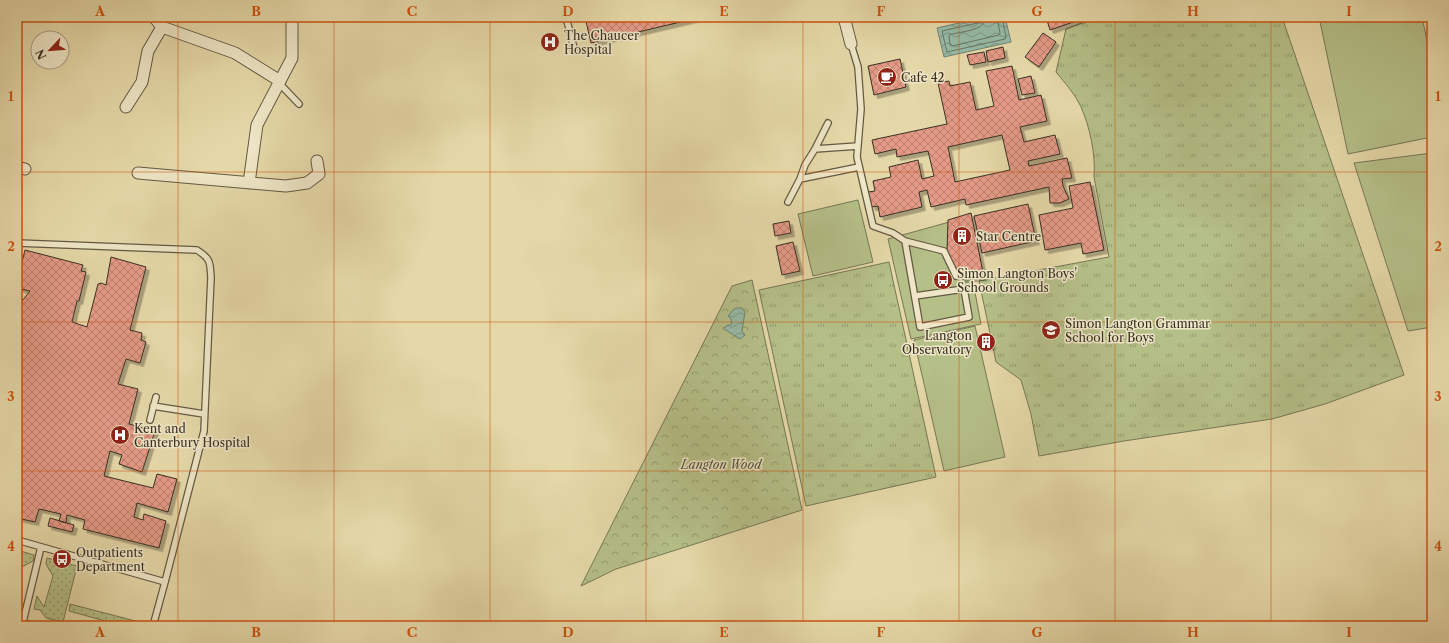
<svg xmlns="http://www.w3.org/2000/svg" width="1449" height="643" font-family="'Libre Caslon Text',serif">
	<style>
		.grass { fill: url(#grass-dots); stroke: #777756 }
		.forest { fill: url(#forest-crowns); stroke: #777756 }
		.park { fill: url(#park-tufts); stroke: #777756 }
		.pitch { fill: #b5bf88; stroke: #777756 }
		.water { fill: url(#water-waves); stroke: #718272 }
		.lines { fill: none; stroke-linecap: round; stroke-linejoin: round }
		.shore { stroke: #687464; stroke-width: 1 }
		.building { fill: url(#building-cross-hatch); stroke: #392f23; fill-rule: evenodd; filter: url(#shadow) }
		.service-casing { stroke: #645944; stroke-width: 8 }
		.minor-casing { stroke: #645944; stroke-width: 13 }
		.service { stroke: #eee6c6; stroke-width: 5.5 }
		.minor { stroke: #eee6c6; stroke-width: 11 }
		.grid { fill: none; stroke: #ce530f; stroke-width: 1; stroke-opacity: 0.55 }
		.labels { text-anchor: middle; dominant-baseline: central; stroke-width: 3; stroke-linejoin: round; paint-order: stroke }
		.poi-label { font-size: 12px; fill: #392f23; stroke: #eee6c6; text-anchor: start }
		.park-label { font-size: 12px; font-style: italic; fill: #524c37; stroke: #eee6c6 }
		.neatline { fill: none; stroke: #ce530f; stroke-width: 1.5 }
		.grid-label { font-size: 13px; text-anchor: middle; font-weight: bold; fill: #ce530f }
	</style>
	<defs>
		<pattern id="grass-dots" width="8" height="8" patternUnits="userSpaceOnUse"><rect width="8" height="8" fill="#b5bf88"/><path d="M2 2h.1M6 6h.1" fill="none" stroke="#949c6f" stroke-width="1.8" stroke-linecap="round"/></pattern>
		<pattern id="forest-crowns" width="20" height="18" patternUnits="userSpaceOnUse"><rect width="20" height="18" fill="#b5bf88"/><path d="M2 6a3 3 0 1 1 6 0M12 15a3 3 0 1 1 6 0" fill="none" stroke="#949c6f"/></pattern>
		<pattern id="park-tufts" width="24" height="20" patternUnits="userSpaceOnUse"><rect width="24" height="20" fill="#b5bf88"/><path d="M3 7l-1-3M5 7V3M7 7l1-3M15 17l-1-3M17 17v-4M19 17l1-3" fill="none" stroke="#949c6f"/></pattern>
		<pattern id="water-waves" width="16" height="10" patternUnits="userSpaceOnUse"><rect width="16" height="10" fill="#96baa6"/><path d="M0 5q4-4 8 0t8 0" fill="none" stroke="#7b9887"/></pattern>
		<pattern id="building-cross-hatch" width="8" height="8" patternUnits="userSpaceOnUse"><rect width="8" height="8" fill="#e49a86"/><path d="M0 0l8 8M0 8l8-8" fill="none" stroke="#ba7e6d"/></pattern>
		<filter id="shadow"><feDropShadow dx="3.5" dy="3.5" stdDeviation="0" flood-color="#0004"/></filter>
	</defs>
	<rect width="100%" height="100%" fill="#e5d8a8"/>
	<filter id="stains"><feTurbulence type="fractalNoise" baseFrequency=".005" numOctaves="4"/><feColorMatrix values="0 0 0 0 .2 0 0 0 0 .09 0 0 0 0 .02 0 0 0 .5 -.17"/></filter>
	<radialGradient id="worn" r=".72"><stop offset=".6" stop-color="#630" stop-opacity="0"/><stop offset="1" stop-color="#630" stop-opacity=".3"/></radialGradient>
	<path class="grass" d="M17,550L34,555L33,561L20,568L17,580Z
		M47,558L77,566L63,622L46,618L40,610L34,609L37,596L44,607L53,576L46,564Z
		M70,604L143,623V626H123L69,611Z"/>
	<path class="forest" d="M752,280L802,510L616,569L581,586L732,286Z"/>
	<path class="park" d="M1087,17H1282L1404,375L1325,404L1272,419L1124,441L1039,456L1031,414L1021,380L996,362L979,281L1109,257L1094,177C1096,156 1090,127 1081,107C1075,94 1065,83 1056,72L1066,29L1084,22Z
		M889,262L936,477L806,506L759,290Z"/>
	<path class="pitch" d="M1319,17H1422L1432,64V137L1348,154Z
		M1432,153V327L1408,331L1354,163Z
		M858,200L873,262L813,276L798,214Z
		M953,221L970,266L981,324L911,339L888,239Z
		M975,326L1005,457L944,471L914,340Z"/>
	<path class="water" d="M985,17H1005L1011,42L944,57L937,28Z
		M736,308H742L745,312L742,331L745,335L740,339L724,329L726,326L732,324L731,319L728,316L733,310Z"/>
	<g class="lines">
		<path class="shore" d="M981,17L980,20L978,23L942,31L947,52L1005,39L1006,37L1002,17
			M986,17C985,32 960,31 949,35L950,45L952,46L999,35L1000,33L997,17"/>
	</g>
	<path class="building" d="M585,17H702L591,43Z
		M1046,17H1085V18L1050,30Z
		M1043,33L1056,42L1039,67L1025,57Z
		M1003,47L1005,58L988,62L986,51Z
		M984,52L986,62L970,65L967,55Z
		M900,59L906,87L874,95L868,66Z
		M1012,66L1019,100L1041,95L1047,121L1020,127L1024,142L1055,135L1060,154L1028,161L1029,166L1067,158L1072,178L1062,179L1063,186L1069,199L1060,203H1050L1049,187L966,205L965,199L931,207L927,190L919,192L922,207L880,217L878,206L872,207L868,192L875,191L873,181L891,177L889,167L918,160L922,179L934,176L928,151L897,157L896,149L875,154L872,140L947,124L938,83L949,81L950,86L970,82L976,110L994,106L986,71ZM1002,135L1010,170L955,182L948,147Z
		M1031,76L1035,93L1022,95L1018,79Z
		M1090,182L1104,250L1083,254L1081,243L1045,250L1039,215L1073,208L1069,186Z
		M1028,204L1036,241L982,253L974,216Z
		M971,213L984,277L962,279L947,252L948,220Z
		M789,221L791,233L775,236L773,224Z
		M793,242L800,271L782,275L776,246Z
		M25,250L83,265L81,271L86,272L79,301H77L72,322L87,327L98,284L101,283L106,285L111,257L146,267L130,330L142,333L141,340L146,342L140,363L126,359L118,384L138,389L129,424L155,431L142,472L119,464L122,455L110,451L104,476L153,488L157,474L177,479L168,512L137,503L134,517L143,520L144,514L166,521L159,548L83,529L85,520L67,515L66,523L59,521L61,514L39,509L35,522L17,518V305H19L30,291L17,288V273L19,274Z
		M990,336L992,346L982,348L980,338Z
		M50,518L74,525L72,532L48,526Z"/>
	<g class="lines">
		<g class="service-casing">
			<path id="service" d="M566,17L574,48
				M851,44L858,67L861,109L857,157L873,226L893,233L905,241L920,327L969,317L964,289L915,296
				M279,83L299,104
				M858,146L815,149L805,165L800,179L859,167
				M815,149L828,123
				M788,202L800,179
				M905,241L944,251L956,276
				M17,243L197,250C211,259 210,262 211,278L204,431L165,582L153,626
				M17,301H19
				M153,406L204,414
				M150,420L156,397
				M17,540L165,582
				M17,621L35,626
				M22,626L41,547"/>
		</g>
		<g class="minor-casing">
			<path id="minor" d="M154,17L162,27L235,53L280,81
				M844,17L851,44
				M126,107L142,82L148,51L162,27
				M17,167L25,169
				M138,173L286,186L307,183L319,174L317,161
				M249,183L257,125L292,58V17"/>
		</g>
		<use href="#service" class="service"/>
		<use href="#minor" class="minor"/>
	</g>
	<path class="grid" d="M178,17V626M334,17V626M490,17V626M646,17V626M803,17V626M959,17V626M1115,17V626M1271,17V626M17,172H1432M17,322H1432M17,471H1432"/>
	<defs>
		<g id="hospital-disc" transform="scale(1)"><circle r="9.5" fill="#8f2418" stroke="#eee6c6"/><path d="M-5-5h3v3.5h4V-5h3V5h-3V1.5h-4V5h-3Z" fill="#fff"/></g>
		<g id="cafe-disc" transform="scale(1)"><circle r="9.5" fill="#8f2418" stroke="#eee6c6"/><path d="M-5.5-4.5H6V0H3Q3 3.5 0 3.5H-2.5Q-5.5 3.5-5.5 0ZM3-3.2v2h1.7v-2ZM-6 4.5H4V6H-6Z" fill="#fff"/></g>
		<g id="building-disc" transform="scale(1)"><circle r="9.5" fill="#8f2418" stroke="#eee6c6"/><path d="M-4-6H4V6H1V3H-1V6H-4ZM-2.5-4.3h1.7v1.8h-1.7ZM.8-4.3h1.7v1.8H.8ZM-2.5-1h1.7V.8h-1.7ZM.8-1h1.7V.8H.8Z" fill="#fff"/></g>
		<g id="bus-disc" transform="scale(1)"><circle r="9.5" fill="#8f2418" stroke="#eee6c6"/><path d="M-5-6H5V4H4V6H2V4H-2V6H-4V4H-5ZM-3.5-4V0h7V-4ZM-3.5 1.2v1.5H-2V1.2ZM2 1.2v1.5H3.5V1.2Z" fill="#fff"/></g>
		<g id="school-disc" transform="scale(1)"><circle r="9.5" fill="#8f2418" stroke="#eee6c6"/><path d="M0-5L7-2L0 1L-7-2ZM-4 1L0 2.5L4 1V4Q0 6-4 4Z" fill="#fff"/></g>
	</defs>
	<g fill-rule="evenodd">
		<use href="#hospital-disc" x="550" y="42"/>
		<use href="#cafe-disc" x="887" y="77"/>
		<use href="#building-disc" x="962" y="236"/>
		<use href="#bus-disc" x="943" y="280"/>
		<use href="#school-disc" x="1051" y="330"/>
		<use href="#building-disc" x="986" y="342"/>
		<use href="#hospital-disc" x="120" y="435"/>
		<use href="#bus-disc" x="62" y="559"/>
	</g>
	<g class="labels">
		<g class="poi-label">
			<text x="564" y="35">The Chaucer<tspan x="564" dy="14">Hospital</tspan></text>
			<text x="901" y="77">Cafe 42</text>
			<text x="976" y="236">Star Centre</text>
			<text x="957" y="273">Simon Langton Boys'<tspan x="957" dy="14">School Grounds</tspan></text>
			<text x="1065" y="323">Simon Langton Grammar<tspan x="1065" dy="14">School for Boys</tspan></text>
			<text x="972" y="335" text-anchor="end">Langton<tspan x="972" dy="14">Observatory</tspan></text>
			<text x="134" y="428">Kent and<tspan x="134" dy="14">Canterbury Hospital</tspan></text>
			<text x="76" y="552">Outpatients<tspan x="76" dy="14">Department</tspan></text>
		</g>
		<g class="park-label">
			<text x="721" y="464">Langton Wood</text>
		</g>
	</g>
	<rect width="1449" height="643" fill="none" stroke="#e5d8a8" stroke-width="44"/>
	<g transform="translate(50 50) rotate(244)"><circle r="19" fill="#eee6c6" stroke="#a69d85"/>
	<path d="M0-3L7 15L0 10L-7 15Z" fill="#8f2418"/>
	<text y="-6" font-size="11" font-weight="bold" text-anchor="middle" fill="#392f23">N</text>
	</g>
	<rect x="22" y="22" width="1405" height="599" class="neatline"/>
	<g class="grid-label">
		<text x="100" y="16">A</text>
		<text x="256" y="16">B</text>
		<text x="412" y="16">C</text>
		<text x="568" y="16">D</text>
		<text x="724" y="16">E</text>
		<text x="881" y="16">F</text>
		<text x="1037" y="16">G</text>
		<text x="1193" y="16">H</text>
		<text x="1349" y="16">I</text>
		<text x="11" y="101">1</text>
		<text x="1438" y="101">1</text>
		<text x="11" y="251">2</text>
		<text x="1438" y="251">2</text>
		<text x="11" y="401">3</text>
		<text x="1438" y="401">3</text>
		<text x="11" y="551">4</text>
		<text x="1438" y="551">4</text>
		<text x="100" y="637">A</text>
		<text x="256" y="637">B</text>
		<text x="412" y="637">C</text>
		<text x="568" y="637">D</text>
		<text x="724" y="637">E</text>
		<text x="881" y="637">F</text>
		<text x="1037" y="637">G</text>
		<text x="1193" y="637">H</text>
		<text x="1349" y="637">I</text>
	</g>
	<rect width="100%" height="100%" filter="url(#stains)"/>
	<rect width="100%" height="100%" fill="url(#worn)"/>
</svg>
